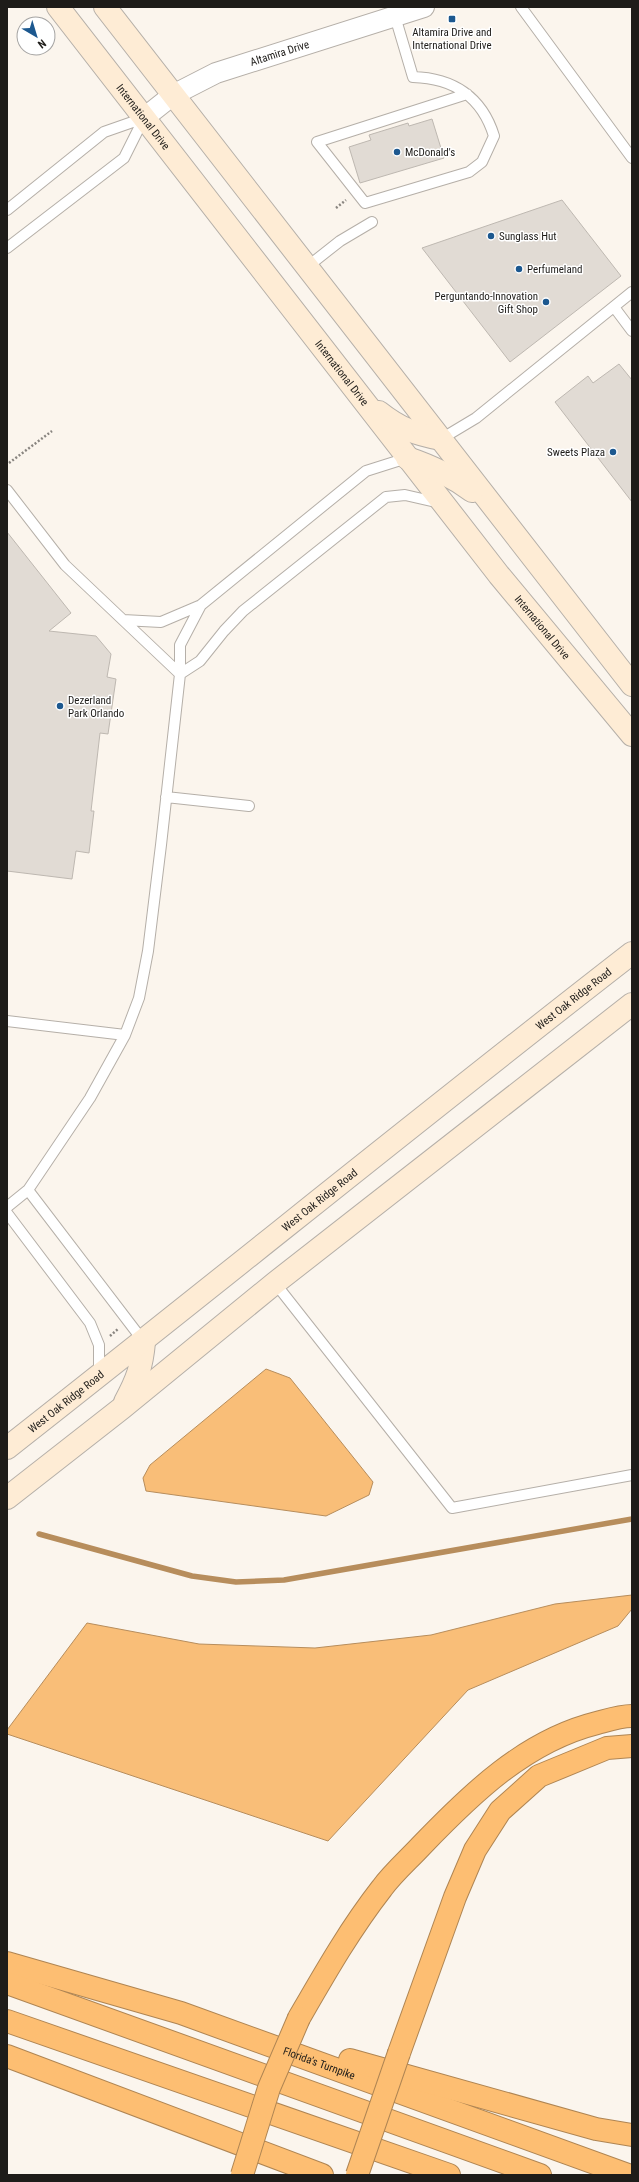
<svg xmlns="http://www.w3.org/2000/svg" width="639" height="2182" font-family="'Roboto Condensed',sans-serif">
	<style>
		.water { fill: #f9be78; stroke: #b78d5c }
		.lines { fill: none; stroke-linecap: round; stroke-linejoin: round }
		.stream { stroke: #b78d5c; stroke-width: 5.5 }
		.building { fill: #e1dbd4; stroke: #beb8b1 }
		.lane-casing { stroke: #b5afa8; stroke-width: 12 }
		.street-casing { stroke: #b5afa8; stroke-width: 22 }
		.secondary-casing { stroke: #b5afa8; stroke-width: 24 }
		.highway-casing { stroke: #af8553; stroke-width: 24 }
		.path { stroke: #898580; stroke-width: 2.5; stroke-dasharray: 2 2; stroke-linecap: butt }
		.lane { stroke: #fff; stroke-width: 10 }
		.street { stroke: #fff; stroke-width: 20 }
		.secondary { stroke: #feecd5; stroke-width: 22 }
		.highway { stroke: #fdbe72; stroke-width: 22 }
		.highway-bridge-casing { stroke: #af8553; stroke-width: 24; stroke-linecap: butt }
		.highway-bridge { stroke: #fdbe72; stroke-width: 22 }
		.poi-dot { fill: #1c588f; stroke: #fff; stroke-width: 1.5 }
		.labels { text-anchor: middle; dominant-baseline: central; stroke-width: 3; stroke-linejoin: round; paint-order: stroke }
		.poi-label { font-size: 11px; fill: #1e1c19; stroke: #fff; text-anchor: start }
		.street-label { font-size: 11px; fill: #1e1c19; stroke: #fff }
	</style>
	<rect width="100%" height="100%" fill="#fbf5ed"/>
	<path class="water" d="M266,1369L290,1378L373,1482L369,1495L326,1516L146,1491L143,1478L150,1465Z
		M632,1595V1609L618,1626L468,1690L328,1841L7,1734V1730L87,1623L199,1644L315,1648L431,1635L555,1604Z"/>
	<g class="lines">
		<path class="stream" d="M39,1534L192,1576L236,1582L284,1580L632,1519"/>
	</g>
	<path class="building" d="M432,119L444,158L360,183L349,147L371,140L369,135L408,123L409,126Z
		M562,200L621,276L510,362L422,248Z
		M619,364L632,380V502L555,402L588,376L593,383Z
		M7,532L71,613L49,631L96,636L111,654L107,677L116,679L108,734L100,733L91,811H94L89,853L76,851L72,879L7,871Z"/>
	<g class="lines">
		<g class="lane-casing">
			<path id="lane" d="M521,7L632,158
				M394,13L413,77C453,78 482,97 494,136L482,162L469,172L365,203L317,142L467,94
				M7,210L104,132L144,118
				M7,248L124,158L144,118
				M307,267L340,241L372,222
				M614,307L632,331
				M441,439L476,418L632,292
				M7,490L65,565L180,674
				M123,620L161,622L201,605L366,471L407,458
				M180,674L200,661L224,631L243,611L386,497L405,495L440,503
				M166,797L249,806
				M7,1021L125,1035
				M28,1190L144,1342
				M7,1207L28,1190L90,1098L125,1035L139,998L148,951L161,845L180,674V645L201,605
				M7,1213L90,1323L99,1345V1374
				M275,1283L452,1508L632,1475"/>
		</g>
		<g class="street-casing">
			<g id="street">
				<path id="s1" d="M144,118L173,95L216,73L424,7"/>
			</g>
		</g>
		<g class="secondary-casing">
			<g id="secondary">
				<path id="s2" d="M58,7L499,575L632,735"/>
				<path d="M105,7L632,685"/>
				<path d="M379,412C399,428 415,434 441,439"/>
				<path d="M407,458C431,466 451,475 472,491"/>
				<path d="M125,1402C137,1380 142,1366 144,1342"/>
				<path id="s3" d="M7,1448C216,1284 422,1116 632,953"/>
				<path d="M7,1498L122,1408L275,1283L632,1004"/>
			</g>
		</g>
		<g class="highway-casing">
			<g id="highway">
				<path id="s4" d="M7,1963L181,2013L628,2175"/>
				<path d="M7,1983L540,2175"/>
				<path d="M299,2018C325,1973 350,1929 382,1888C393,1873 408,1860 421,1846C471,1794 525,1741 597,1723C608,1720 620,1716 632,1716"/>
				<path d="M7,2021L449,2175"/>
				<path d="M399,2053L455,1897L475,1850L500,1811L539,1776L607,1748L632,1746"/>
				<path d="M7,2056L322,2175"/>
				<path d="M350,2060L596,2129L632,2135"/>
			</g>
		</g>
		<path class="path" d="M336,208L346,200
			M9,463L52,431
			M110,1336L118,1329"/>
		<use href="#lane" class="lane"/>
		<use href="#street" class="street"/>
		<use href="#secondary" class="secondary"/>
		<use href="#highway" class="highway"/>
		<g class="highway-bridge-casing">
			<path id="highway-bridge" d="M242,2175L269,2088L299,2018
				M357,2175L399,2053"/>
		</g>
		<use href="#highway-bridge" class="highway-bridge"/>
	</g>
	<g class="poi-dot">
		<rect x="448" y="15" width="8" height="8" rx="2"/>
		<circle cx="397" cy="152" r="4"/>
		<circle cx="491" cy="236" r="4"/>
		<circle cx="519" cy="269" r="4"/>
		<circle cx="546" cy="302" r="4"/>
		<circle cx="613" cy="452" r="4"/>
		<circle cx="60" cy="706" r="4"/>
	</g>
	<g class="labels">
		<g class="poi-label">
			<text x="452" y="32" text-anchor="middle">Altamira Drive and<tspan x="452" dy="13">International Drive</tspan></text>
			<text x="405" y="152">McDonald's</text>
			<text x="499" y="236">Sunglass Hut</text>
			<text x="527" y="269">Perfumeland</text>
			<text x="538" y="296" text-anchor="end">Perguntando-Innovation<tspan x="538" dy="13">Gift Shop</tspan></text>
			<text x="605" y="452" text-anchor="end">Sweets Plaza</text>
			<text x="68" y="700">Dezerland<tspan x="68" dy="13">Park Orlando</tspan></text>
		</g>
		<g class="street-label">
			<text stroke="none"><textPath href="#s1" startOffset="152">Altamira Drive</textPath></text>
			<text stroke="none"><textPath href="#s2" startOffset="139">International Drive</textPath></text>
			<text stroke="none"><textPath href="#s2" startOffset="463">International Drive</textPath></text>
			<text stroke="none"><textPath href="#s2" startOffset="787">International Drive</textPath></text>
			<text stroke="none"><textPath href="#s3" startOffset="723">West Oak Ridge Road</textPath></text>
			<text stroke="none"><textPath href="#s3" startOffset="399">West Oak Ridge Road</textPath></text>
			<text stroke="none"><textPath href="#s3" startOffset="75">West Oak Ridge Road</textPath></text>
			<text stroke="none"><textPath href="#s4" startOffset="328">Florida's Turnpike</textPath></text>
		</g>
	</g>
	<rect width="639" height="2182" fill="none" stroke="#1e1c19" stroke-width="16"/>
	<g transform="translate(36 36) rotate(142)"><circle r="19" fill="#ffffff" stroke="#a5a4a3"/>
	<path d="M0-3L7 15L0 10L-7 15Z" fill="#1c588f"/>
	<text y="-6" font-size="11" font-weight="bold" text-anchor="middle" fill="#1e1c19">N</text>
	</g>
</svg>
